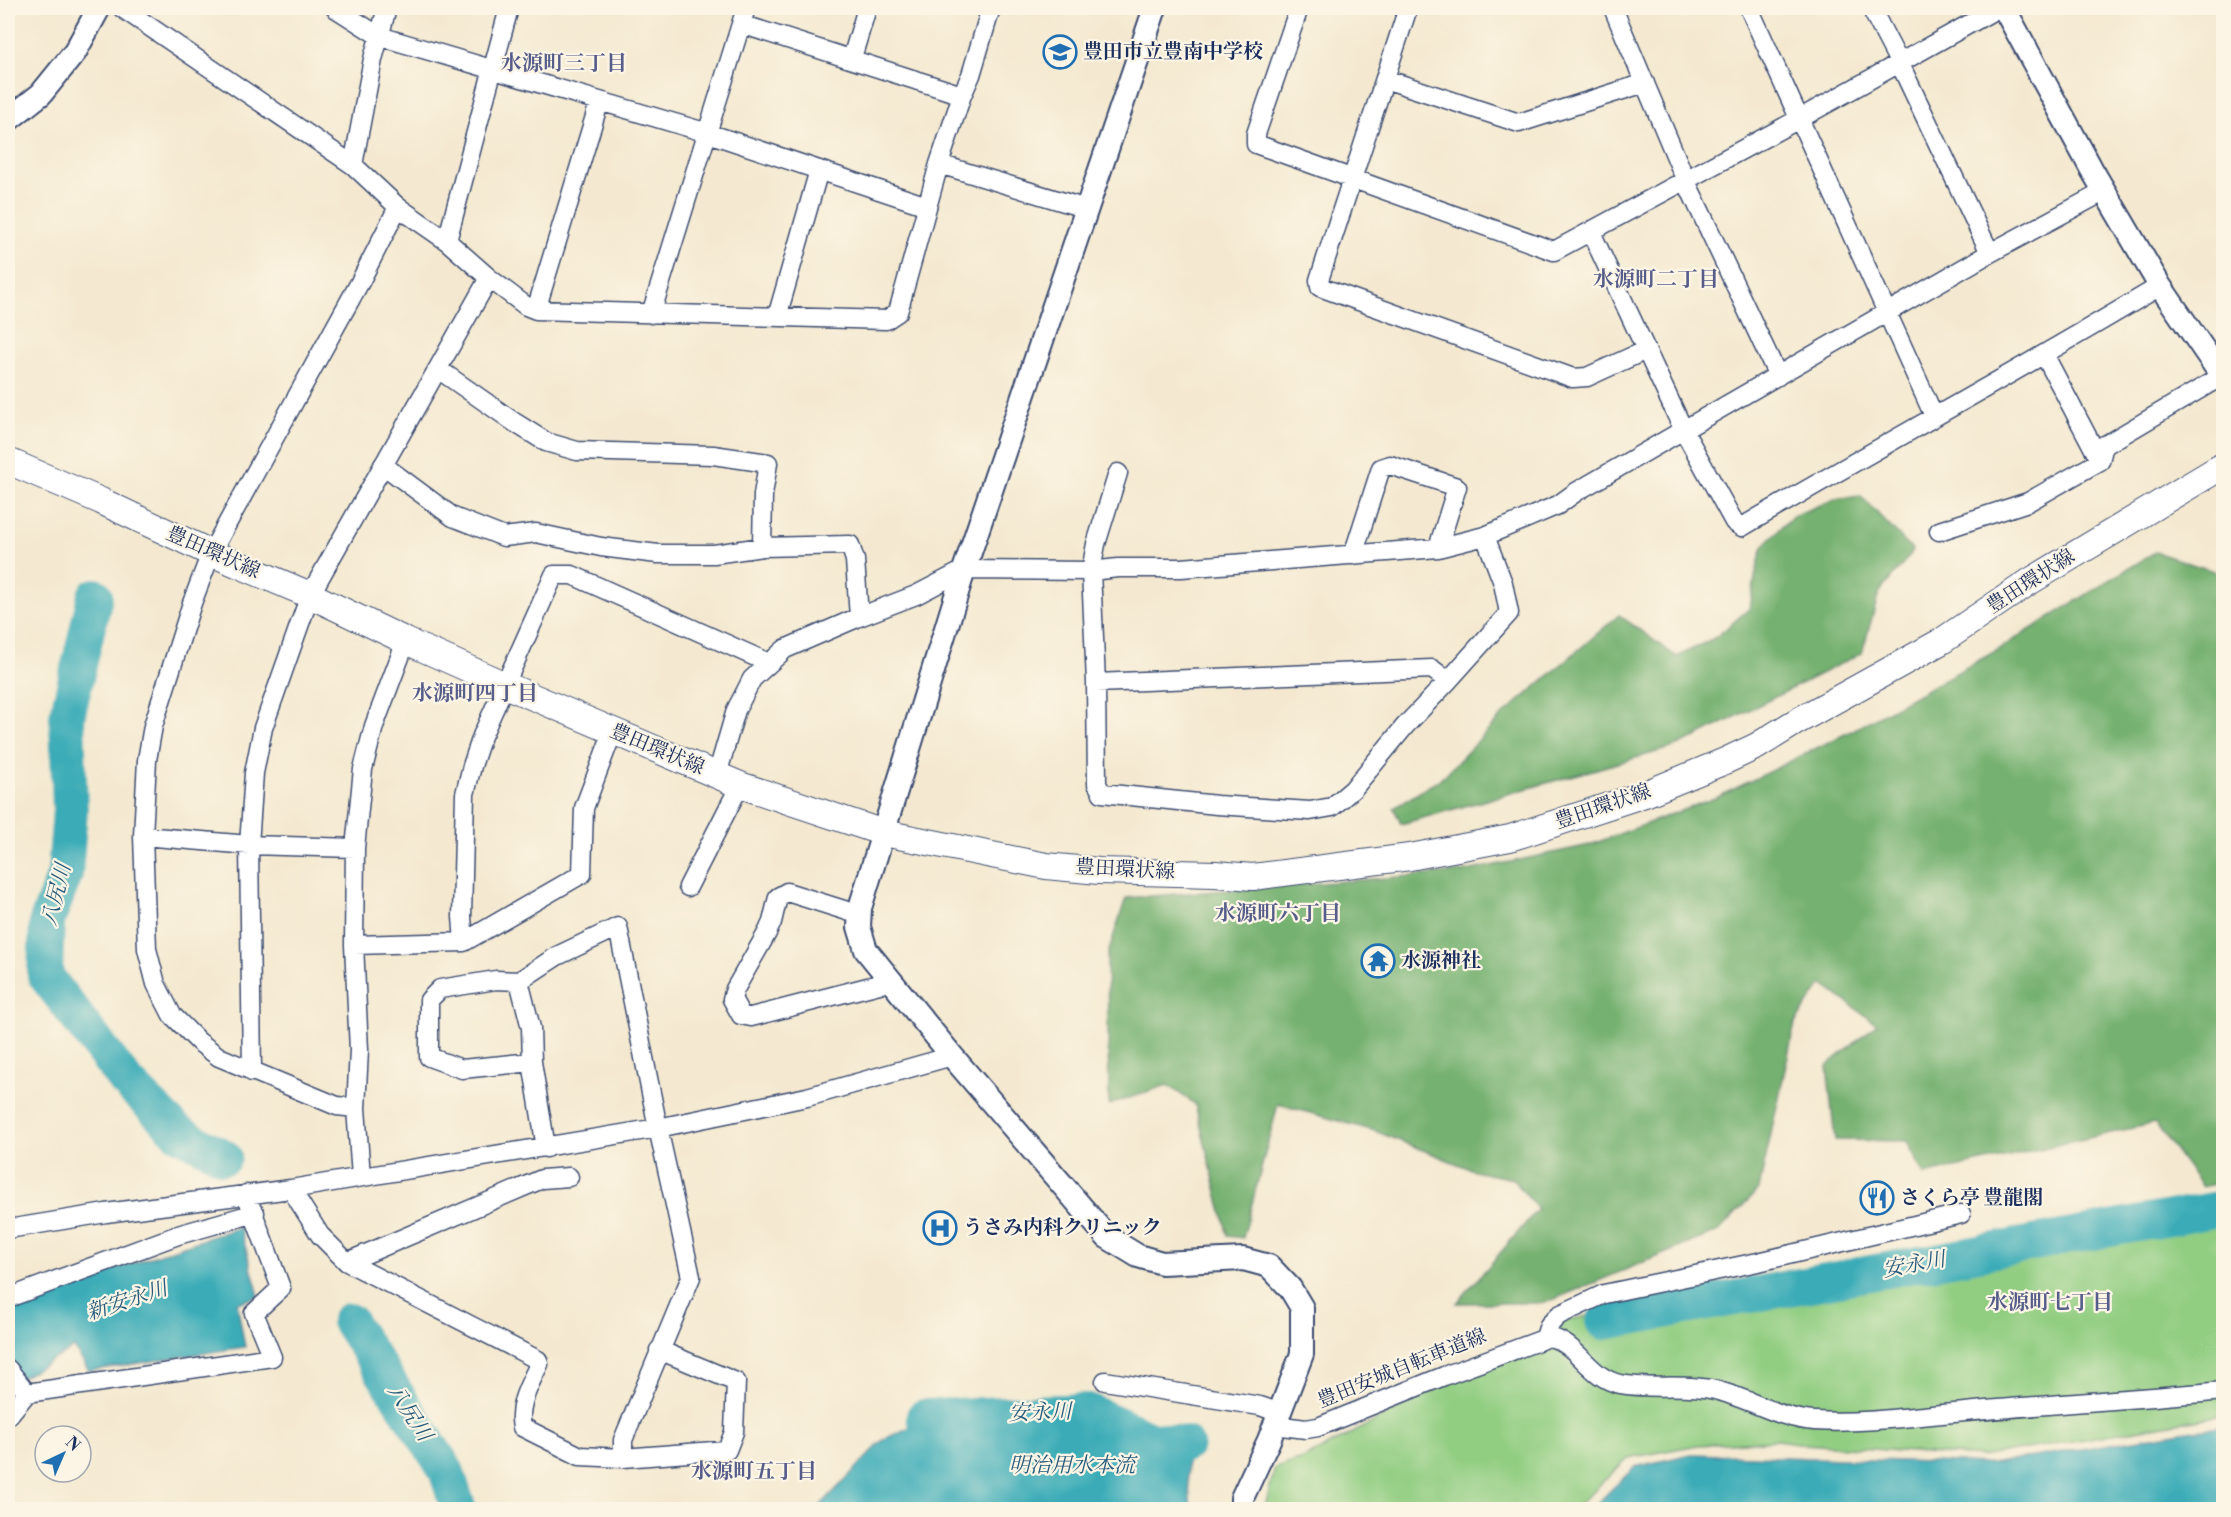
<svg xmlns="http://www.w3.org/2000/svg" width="2231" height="1517" font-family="'Libre Bodoni','Noto Serif JP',serif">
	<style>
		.green { fill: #92ce82; stroke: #567e70; stroke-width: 1.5 }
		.forest { fill: #75b170; stroke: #487067; stroke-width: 1.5 }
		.water { fill: #3bacb7; stroke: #2b6e8a; stroke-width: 1.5 }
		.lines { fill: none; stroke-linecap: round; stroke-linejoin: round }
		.river { stroke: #3bacb7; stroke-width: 36 }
		.minor-casing { stroke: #3c4b6f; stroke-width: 21 }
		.tertiary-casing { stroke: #3c4b6f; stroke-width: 26 }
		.secondary-casing { stroke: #3c4b6f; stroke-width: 28 }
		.minor { stroke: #fff; stroke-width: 18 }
		.tertiary { stroke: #fff; stroke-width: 22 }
		.secondary { stroke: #fff; stroke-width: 26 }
		.labels { text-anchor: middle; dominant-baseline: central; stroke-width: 4.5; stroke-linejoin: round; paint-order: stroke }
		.poi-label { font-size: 20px; font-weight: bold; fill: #1b2f5e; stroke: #fcf5e5; text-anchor: start }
		.street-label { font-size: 20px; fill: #1b2f5e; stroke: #fcf5e5 }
		.neighbourhood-label { font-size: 21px; font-weight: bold; fill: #565d8b; stroke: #fcf5e5 }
		.water-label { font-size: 21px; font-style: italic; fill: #265b7d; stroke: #fcf5e5 }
	</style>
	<rect width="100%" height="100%" fill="#fcf5e5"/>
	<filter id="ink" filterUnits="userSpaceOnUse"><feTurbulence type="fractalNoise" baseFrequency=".0167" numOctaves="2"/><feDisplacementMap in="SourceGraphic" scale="12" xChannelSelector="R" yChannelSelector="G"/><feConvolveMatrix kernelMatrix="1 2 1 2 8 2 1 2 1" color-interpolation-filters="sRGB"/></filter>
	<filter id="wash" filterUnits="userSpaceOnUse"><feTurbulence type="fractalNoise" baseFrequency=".008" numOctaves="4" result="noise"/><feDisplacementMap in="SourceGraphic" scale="24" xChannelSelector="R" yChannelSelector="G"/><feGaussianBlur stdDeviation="1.35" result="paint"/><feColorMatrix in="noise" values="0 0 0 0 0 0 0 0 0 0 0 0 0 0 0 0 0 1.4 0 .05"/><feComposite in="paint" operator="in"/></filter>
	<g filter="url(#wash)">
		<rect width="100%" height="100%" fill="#f4e9d0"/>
		<path class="green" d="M2223,1200V1415L1980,1457L1804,1444L1777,1440L1698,1445L1628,1458L1574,1509L1264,1510L1275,1468L1305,1458L1565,1321L1745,1281L1841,1270Z"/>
		<path class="forest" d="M1861,496L1913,551L1879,593L1862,653L1678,746L1401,824L1394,808L1442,778L1504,714L1619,615L1677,657L1716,637L1750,608L1756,572L1763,546L1793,516L1835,499Z
			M2155,552L2223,574V1182L2202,1187L2155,1123L1924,1175L1907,1141L1835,1140L1827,1066L1877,1024L1822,984L1795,1023L1759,1189L1719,1231L1545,1303H1457L1538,1209L1513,1179L1478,1172L1375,1131L1278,1104L1243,1238L1228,1236L1195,1104L1167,1085L1109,1105L1107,956L1126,898L1462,872L1590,845L1720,796L1855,729L1994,652Z"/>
		<path class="water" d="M240,1227L259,1296L237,1303L245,1347L89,1371L74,1348L8,1385V1312L80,1281Z
			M1076,1420L1099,1422L1136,1444L1158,1451L1186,1452L1191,1509H811L818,1508L884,1439L910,1427Z
			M2223,1427V1509H1591L1635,1467L1691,1454L1991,1464L2194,1430Z"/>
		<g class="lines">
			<path class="river" d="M95,596L67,717L70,810L65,874L47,921L45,975L125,1080L178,1132L224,1157
				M349,1321L446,1470L459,1510
				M1604,1322L2224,1208
				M924,1417L1088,1411L1150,1439L1186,1444"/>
		</g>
	</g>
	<g filter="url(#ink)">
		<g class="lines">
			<g class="minor-casing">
				<path id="minor" d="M122,8L353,165L398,207L447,241L489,278L526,306L536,310L886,320L898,312L939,164L962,95L971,75L991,8
					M335,8L379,36L708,133L927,206
					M1299,8L1256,134V144L1554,251L1799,119L1998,8
					M1408,8L1319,280L1320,287L1573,378L1587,377L1646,350
					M1613,8L1686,181L1778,376
					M1749,8L1934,416
					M1871,8L1899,62L1990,253
					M741,24L962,95
					M852,58L867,8
					M1385,79L1519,123L1645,83
					M939,164L1087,209
					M353,165L373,59L387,8
					M1591,232L1684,431L1734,522L1742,527C1881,446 2022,369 2160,286
					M447,241L509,8
					M536,310L599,103
					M651,314L746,8
					M777,317L819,170
					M2045,356L2095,451L2222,376
					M438,369L514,422L546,442L577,451L713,455L768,463L763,495L762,547
					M383,465L453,517L504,537L536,533L601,547L658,554H714L762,547L850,545L855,560L859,617
					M1118,473L1096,544L1091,571L1096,683L1097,784L1102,793L1217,805L1310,811L1332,807L1353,789L1405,726L1448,681L1509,613L1503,583L1485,536
					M1939,531L2028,502L2100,461L2104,445
					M1353,555L1381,468L1390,465L1457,487L1438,548
					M1096,683L1432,669L1448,681
					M717,775L736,710L752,679L785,649L859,617L916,595L964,570L1091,571L1118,568H1181L1438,548L1485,536L1558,505L1576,492L1990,253L2105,191
					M143,836L249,845L355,848
					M688,887L740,785
					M860,915L787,892L778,897L772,922L767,933L735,989L732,999L741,1015L751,1017L891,981
					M464,942L462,917L465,794L472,766L482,736L554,575H572L769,663
					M354,945L464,942L582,874L584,808L613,731
					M519,981L531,1028L532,1062
					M252,1072L249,845L254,773L263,728L310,595L489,278
					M356,1108L337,1106L219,1057L199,1042L172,1015L156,984L147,949L143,836L147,760L153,726L192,603L211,553L360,282L398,207
					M361,1177L356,1108L359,1050L354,945L355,848L363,769L374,726L406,641
					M291,1189L320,1235L347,1262L538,1360L539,1364C530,1384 517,1405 522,1427L580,1456L623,1458V1440L691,1277L658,1128L618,927L557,956L519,981L496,980L440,989L429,1000V1057L462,1069L532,1062L546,1148
					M8,1229L106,1213L291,1189L658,1128L807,1097L952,1056
					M347,1262L542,1179L569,1177
					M8,1298L178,1235L255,1213
					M1545,1337L1549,1325L1559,1315L1604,1294L1758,1262L1961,1214
					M8,1369L27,1393
					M1105,1381L1260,1406L1280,1413
					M8,1416L27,1393L272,1357L254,1313L281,1288L246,1194
					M1274,1425L1306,1429L1318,1427L1444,1376L1549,1337C1578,1343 1589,1378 1620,1384C1651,1390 1684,1383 1715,1390C1749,1398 1779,1419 1815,1421C1865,1424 1914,1416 1965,1412C2051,1404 2137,1399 2224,1391
					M623,1458L727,1450L734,1432L736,1382L659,1350"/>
			</g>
			<g class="tertiary-casing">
				<path id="tertiary" d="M1155,8L964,570L860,908L859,927L866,950L952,1056L1107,1237L1138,1256L1162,1263L1243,1259L1269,1266L1290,1288L1302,1308V1354L1269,1440L1242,1498V1510
					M2004,8L2092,170L2160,286L2224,379
					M8,120L41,94L75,52L99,8"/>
			</g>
			<g class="secondary-casing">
				<path id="secondary" d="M8,461L101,501L211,553L310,595L406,641L505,685L740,785L884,833L1046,866L1099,871L1215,874L1253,877L1410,857L1510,838L1645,794L1725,761L1757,746L1794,723L1942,641L2029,582L2224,465"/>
			</g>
			<use href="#minor" class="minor"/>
			<use href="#tertiary" class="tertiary"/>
			<use href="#secondary" class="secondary"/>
		</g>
	</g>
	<defs>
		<g id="school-ring" transform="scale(1.725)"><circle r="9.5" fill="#fcf5e5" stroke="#1f6fb2" stroke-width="1.5"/><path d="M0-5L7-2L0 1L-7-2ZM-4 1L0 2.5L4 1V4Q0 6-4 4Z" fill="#1f6fb2"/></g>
		<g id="temple-ring" transform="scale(1.725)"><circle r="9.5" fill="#fcf5e5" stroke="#1f6fb2" stroke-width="1.5"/><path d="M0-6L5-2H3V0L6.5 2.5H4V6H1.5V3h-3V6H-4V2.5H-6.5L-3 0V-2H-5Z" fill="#1f6fb2"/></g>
		<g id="restaurant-ring" transform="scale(1.725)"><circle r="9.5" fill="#fcf5e5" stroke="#1f6fb2" stroke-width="1.5"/><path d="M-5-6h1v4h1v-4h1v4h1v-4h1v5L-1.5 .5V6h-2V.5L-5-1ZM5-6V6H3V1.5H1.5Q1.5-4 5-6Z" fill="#1f6fb2"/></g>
		<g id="hospital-ring" transform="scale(1.725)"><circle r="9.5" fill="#fcf5e5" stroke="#1f6fb2" stroke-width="1.5"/><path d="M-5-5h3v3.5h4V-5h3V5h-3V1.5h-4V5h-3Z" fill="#1f6fb2"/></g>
	</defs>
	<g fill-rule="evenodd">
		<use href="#school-ring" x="1060" y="52"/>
		<use href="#temple-ring" x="1378" y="961"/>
		<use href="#restaurant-ring" x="1877" y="1198"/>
		<use href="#hospital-ring" x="940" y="1228"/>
	</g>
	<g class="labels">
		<g class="poi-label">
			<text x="1083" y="52">豊田市立豊南中学校</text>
			<text x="1401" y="961">水源神社</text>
			<text x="1900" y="1198">さくら亭 豊龍閣</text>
			<text x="963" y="1228">うさみ内科クリニック</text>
		</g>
		<g class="street-label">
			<text transform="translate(213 553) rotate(24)">豊田環状線</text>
			<text transform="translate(2031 582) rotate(-33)">豊田環状線</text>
			<text transform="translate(657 750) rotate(23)">豊田環状線</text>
			<text transform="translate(1603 807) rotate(-19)">豊田環状線</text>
			<text transform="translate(1125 870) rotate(3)">豊田環状線</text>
			<text transform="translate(1402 1369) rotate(-22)">豊田安城自転車道線</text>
		</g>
		<g class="neighbourhood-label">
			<text x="564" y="64">水源町三丁目</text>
			<text x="1656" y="280">水源町二丁目</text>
			<text x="475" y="694">水源町四丁目</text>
			<text x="1278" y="914">水源町六丁目</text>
			<text x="2050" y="1303">水源町七丁目</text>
			<text x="754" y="1472">水源町五丁目</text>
		</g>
		<g class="water-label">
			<text transform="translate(57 895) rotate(-76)">八尻川</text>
			<text transform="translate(1914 1265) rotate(-10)">安永川</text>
			<text transform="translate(127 1301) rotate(-18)">新安永川</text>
			<text transform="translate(409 1413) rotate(57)">八尻川</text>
			<text transform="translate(1040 1413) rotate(-2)">安永川</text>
			<text x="1072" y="1466">明治用水本流</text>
		</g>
	</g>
	<rect width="2231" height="1517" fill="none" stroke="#fcf5e5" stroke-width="30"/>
	<g transform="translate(63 1454) rotate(44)"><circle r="28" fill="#fcf5e5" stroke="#a2a6af" stroke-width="1.5"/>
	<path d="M0-4.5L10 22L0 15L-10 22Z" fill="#1f6fb2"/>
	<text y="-9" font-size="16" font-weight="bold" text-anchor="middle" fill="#1b2f5e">N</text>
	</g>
</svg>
